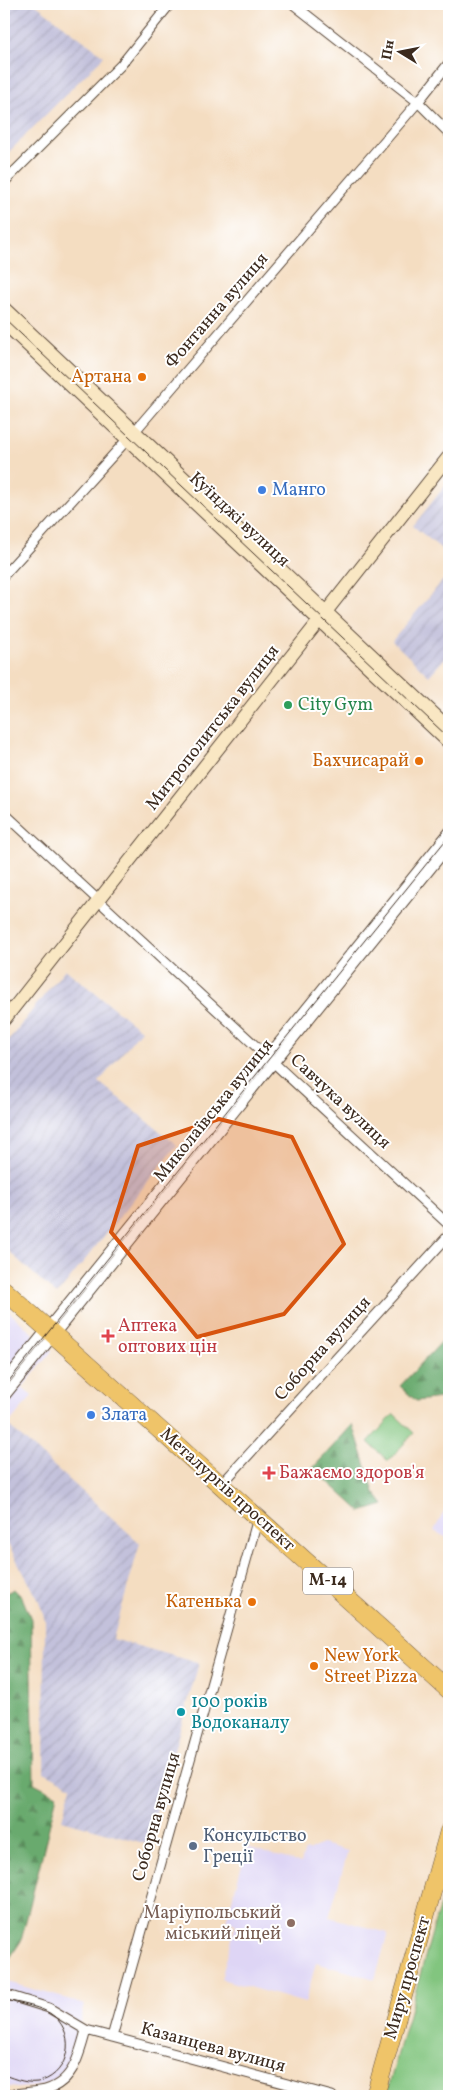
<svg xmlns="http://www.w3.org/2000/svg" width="453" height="2100" font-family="Vollkorn,serif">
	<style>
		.built { fill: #ded5f5 }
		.industrial { fill: url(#industrial-furrows) }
		.forest { fill: url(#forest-firs); stroke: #526a46 }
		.green { fill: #82c57f; stroke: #5e784e }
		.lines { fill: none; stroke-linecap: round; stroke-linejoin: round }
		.street-casing { stroke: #574536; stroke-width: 11 }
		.secondary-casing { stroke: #574536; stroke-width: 14 }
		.highway-casing { stroke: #574536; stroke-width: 19 }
		.street { stroke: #fff; stroke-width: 9 }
		.secondary { stroke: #f9e7c3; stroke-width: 12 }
		.highway { stroke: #efc469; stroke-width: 18 }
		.tram { stroke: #3b2a1e; stroke-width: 1 }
		.marked { fill: #d7540e; fill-opacity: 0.2; stroke: #d7540e; stroke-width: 4; stroke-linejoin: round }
		.food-dot { fill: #e8710a; stroke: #fff; stroke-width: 2 }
		.shop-dot { fill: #3f7fe0; stroke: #fff; stroke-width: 2 }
		.leisure-dot { fill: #2e9e5b; stroke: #fff; stroke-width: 2 }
		.health-dot { fill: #e0444e; stroke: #fff; stroke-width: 2 }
		.culture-dot { fill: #0f9aa8; stroke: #fff; stroke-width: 2 }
		.service-dot { fill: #5c6f8a; stroke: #fff; stroke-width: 2 }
		.education-dot { fill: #8d6e63; stroke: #fff; stroke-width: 2 }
		.labels { text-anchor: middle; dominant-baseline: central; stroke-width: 4; stroke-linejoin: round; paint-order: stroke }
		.shield { fill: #fff; stroke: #766a62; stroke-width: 1 }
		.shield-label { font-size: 16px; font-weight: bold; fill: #3b2a1e }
		.street-label { font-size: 18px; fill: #3b2a1e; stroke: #fff }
		.food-label { font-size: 18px; fill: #c56008; stroke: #fff; text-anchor: end }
		.shop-label { font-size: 18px; fill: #366cbe; stroke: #fff; text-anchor: start }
		.leisure-label { font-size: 18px; fill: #27864d; stroke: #fff; text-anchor: start }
		.health-label { font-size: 18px; fill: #be3a42; stroke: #fff; text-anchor: start }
		.culture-label { font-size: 18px; fill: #0d838f; stroke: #fff; text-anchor: start }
		.service-label { font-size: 18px; fill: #4e5e75; stroke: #fff; text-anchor: start }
		.education-label { font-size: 18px; fill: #785e54; stroke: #fff; text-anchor: end }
	</style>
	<defs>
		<pattern id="industrial-furrows" width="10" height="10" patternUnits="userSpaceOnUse" patternTransform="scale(1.25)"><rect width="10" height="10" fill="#c3c1db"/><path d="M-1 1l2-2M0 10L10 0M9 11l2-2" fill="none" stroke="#a8a6bc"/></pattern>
		<pattern id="forest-firs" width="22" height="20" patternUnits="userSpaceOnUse" patternTransform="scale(1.25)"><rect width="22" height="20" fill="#69aa6e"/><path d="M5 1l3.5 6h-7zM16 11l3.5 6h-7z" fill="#588b5a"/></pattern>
	</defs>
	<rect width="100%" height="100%" fill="#fff"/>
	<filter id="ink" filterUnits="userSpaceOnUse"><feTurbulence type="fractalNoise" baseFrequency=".02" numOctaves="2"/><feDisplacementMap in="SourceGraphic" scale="10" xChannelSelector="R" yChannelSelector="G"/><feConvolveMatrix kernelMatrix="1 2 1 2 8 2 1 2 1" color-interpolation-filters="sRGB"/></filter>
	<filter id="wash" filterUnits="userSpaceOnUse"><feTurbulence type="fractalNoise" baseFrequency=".0096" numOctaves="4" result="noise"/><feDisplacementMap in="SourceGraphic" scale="20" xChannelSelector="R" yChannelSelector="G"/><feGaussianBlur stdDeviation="1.12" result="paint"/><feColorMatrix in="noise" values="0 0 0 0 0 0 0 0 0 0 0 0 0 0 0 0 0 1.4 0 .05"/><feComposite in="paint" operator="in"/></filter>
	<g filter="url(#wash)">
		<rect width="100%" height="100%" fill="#f4ddc1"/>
		<path class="built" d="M4,1307L52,1351L22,1388L32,1396L4,1429Z
			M449,1502V1539L434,1531Z
			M322,1844L348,1851L329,1917L388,1933L375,1979L316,1963L305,2003L221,1979L236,1924L226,1921L247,1847L301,1863L305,1850L308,1851Z
			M4,1981L85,2004L68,2065L53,2081L42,2086L17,2088L4,2086Z"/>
		<path class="industrial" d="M4,4H35L104,56L4,157Z
			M449,481V555L413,526Z
			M449,573V662L445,658L429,676L392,641Z
			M65,969L141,1030L99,1082L177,1145L57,1295L4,1247V1046Z
			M8,1425L140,1543L113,1639L199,1663L147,1844L62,1820L71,1786L44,1772L45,1621L39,1601L4,1537V1429Z"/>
		<path class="forest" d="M449,1334V1397L416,1401L400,1386Z
			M353,1424L374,1492L384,1505L361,1512L313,1468Z
			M14,1589L22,1597L31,1619L34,1783L57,1795L21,1941L6,1964L4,1963V1594Z"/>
		<path class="green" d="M394,1414L414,1433L388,1461L368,1442Z
			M449,1872V2096H386Z"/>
	</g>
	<g filter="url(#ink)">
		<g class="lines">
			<g class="street-casing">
				<path id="street" d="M293,4L418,102L449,133
					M4,182L121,65L170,4
					M4,575L135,431L418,102L449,63
					M4,813L449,1225
					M4,1382L449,832
					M4,1397L449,846
					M221,1485L449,1235
					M4,1994L49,2008L86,2030L332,2096
					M112,2037L258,1518
					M6,2096C18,2092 29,2093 40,2091C72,2086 79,2057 86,2030"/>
			</g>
			<g class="secondary-casing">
				<path id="secondary" d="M4,308L449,728
					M4,323L449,743
					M4,1020L449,456"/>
			</g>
			<g class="highway-casing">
				<path id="highway" d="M4,1290L449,1690
					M375,2096L449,1831"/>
			</g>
			<use href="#street" class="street"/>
			<use href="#secondary" class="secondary"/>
			<use href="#highway" class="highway"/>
			<path class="tram" d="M4,318L449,738
				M4,1387L449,836
				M4,1999C19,2004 43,2006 55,2017C76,2036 69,2072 42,2081C29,2085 15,2079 4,2075"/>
		</g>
	</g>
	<path class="marked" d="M219,1119L292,1137L344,1244L284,1314L197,1337L111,1232L138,1146Z"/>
	<g class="food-dot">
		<circle cx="142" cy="377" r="5"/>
		<circle cx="419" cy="761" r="5"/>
		<circle cx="252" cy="1602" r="5"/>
		<circle cx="314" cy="1666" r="5"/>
	</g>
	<g class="shop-dot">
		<circle cx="262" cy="490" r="5"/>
		<circle cx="91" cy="1415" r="5"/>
	</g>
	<circle class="leisure-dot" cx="288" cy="705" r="5"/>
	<g class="health-dot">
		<path d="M105.5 1328.5h5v5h5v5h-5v5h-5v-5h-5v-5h5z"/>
		<path d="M266.5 1465.5h5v5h5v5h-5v5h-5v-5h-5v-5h5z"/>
	</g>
	<circle class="culture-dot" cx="181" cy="1712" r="5"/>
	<circle class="service-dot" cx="193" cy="1846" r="5"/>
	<circle class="education-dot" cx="291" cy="1923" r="5"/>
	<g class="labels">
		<rect class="shield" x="303" y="1567.5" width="50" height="27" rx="4"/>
		<g class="shield-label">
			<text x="328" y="1581">М-14</text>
		</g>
		<g class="street-label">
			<text transform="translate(217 311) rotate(-49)">Фонтанна вулиця</text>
			<text transform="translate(239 520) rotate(43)">Куїнджі вулиця</text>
			<text transform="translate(213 728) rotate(-52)">Митрополитська вулиця</text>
			<text transform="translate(340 1102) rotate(43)">Савчука вулиця</text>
			<text transform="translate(214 1111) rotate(-51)">Миколаївська вулиця</text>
			<text transform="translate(323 1349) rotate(-48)">Соборна вулиця</text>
			<text transform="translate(227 1490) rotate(42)">Металургів проспект</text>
			<text transform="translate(157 1817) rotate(-74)">Соборна вулиця</text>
			<text transform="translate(408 1978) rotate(-74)">Миру проспект</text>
			<text transform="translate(213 2048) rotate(15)">Казанцева вулиця</text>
		</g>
		<g class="food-label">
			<text x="132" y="377">Артана</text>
			<text x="409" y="761">Бахчисарай</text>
			<text x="242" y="1602">Катенька</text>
			<text x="324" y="1656" text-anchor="start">New York<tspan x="324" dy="21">Street Pizza</tspan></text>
		</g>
		<g class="shop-label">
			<text x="272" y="490">Манго</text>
			<text x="101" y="1415">Злата</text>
		</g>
		<g class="leisure-label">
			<text x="298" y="705">City Gym</text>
		</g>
		<g class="health-label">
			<text x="118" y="1326">Аптека<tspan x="118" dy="21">оптових цін</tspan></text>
			<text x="279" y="1473">Бажаємо здоров'я</text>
		</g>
		<g class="culture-label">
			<text x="191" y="1702">100 років<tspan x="191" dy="21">Водоканалу</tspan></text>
		</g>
		<g class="service-label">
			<text x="203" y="1836">Консульство<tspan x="203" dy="21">Греції</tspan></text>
		</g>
		<g class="education-label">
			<text x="281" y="1913">Маріупольський<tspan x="281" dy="21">міський ліцей</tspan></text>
		</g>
	</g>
	<rect width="453" height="2100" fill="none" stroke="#fff" stroke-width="20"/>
	<g transform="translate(400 52) rotate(280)" stroke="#ffffff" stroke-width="4" paint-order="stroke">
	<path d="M0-4L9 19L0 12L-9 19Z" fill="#3b2a1e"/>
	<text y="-8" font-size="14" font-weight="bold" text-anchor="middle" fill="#3b2a1e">Пн</text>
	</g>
</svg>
